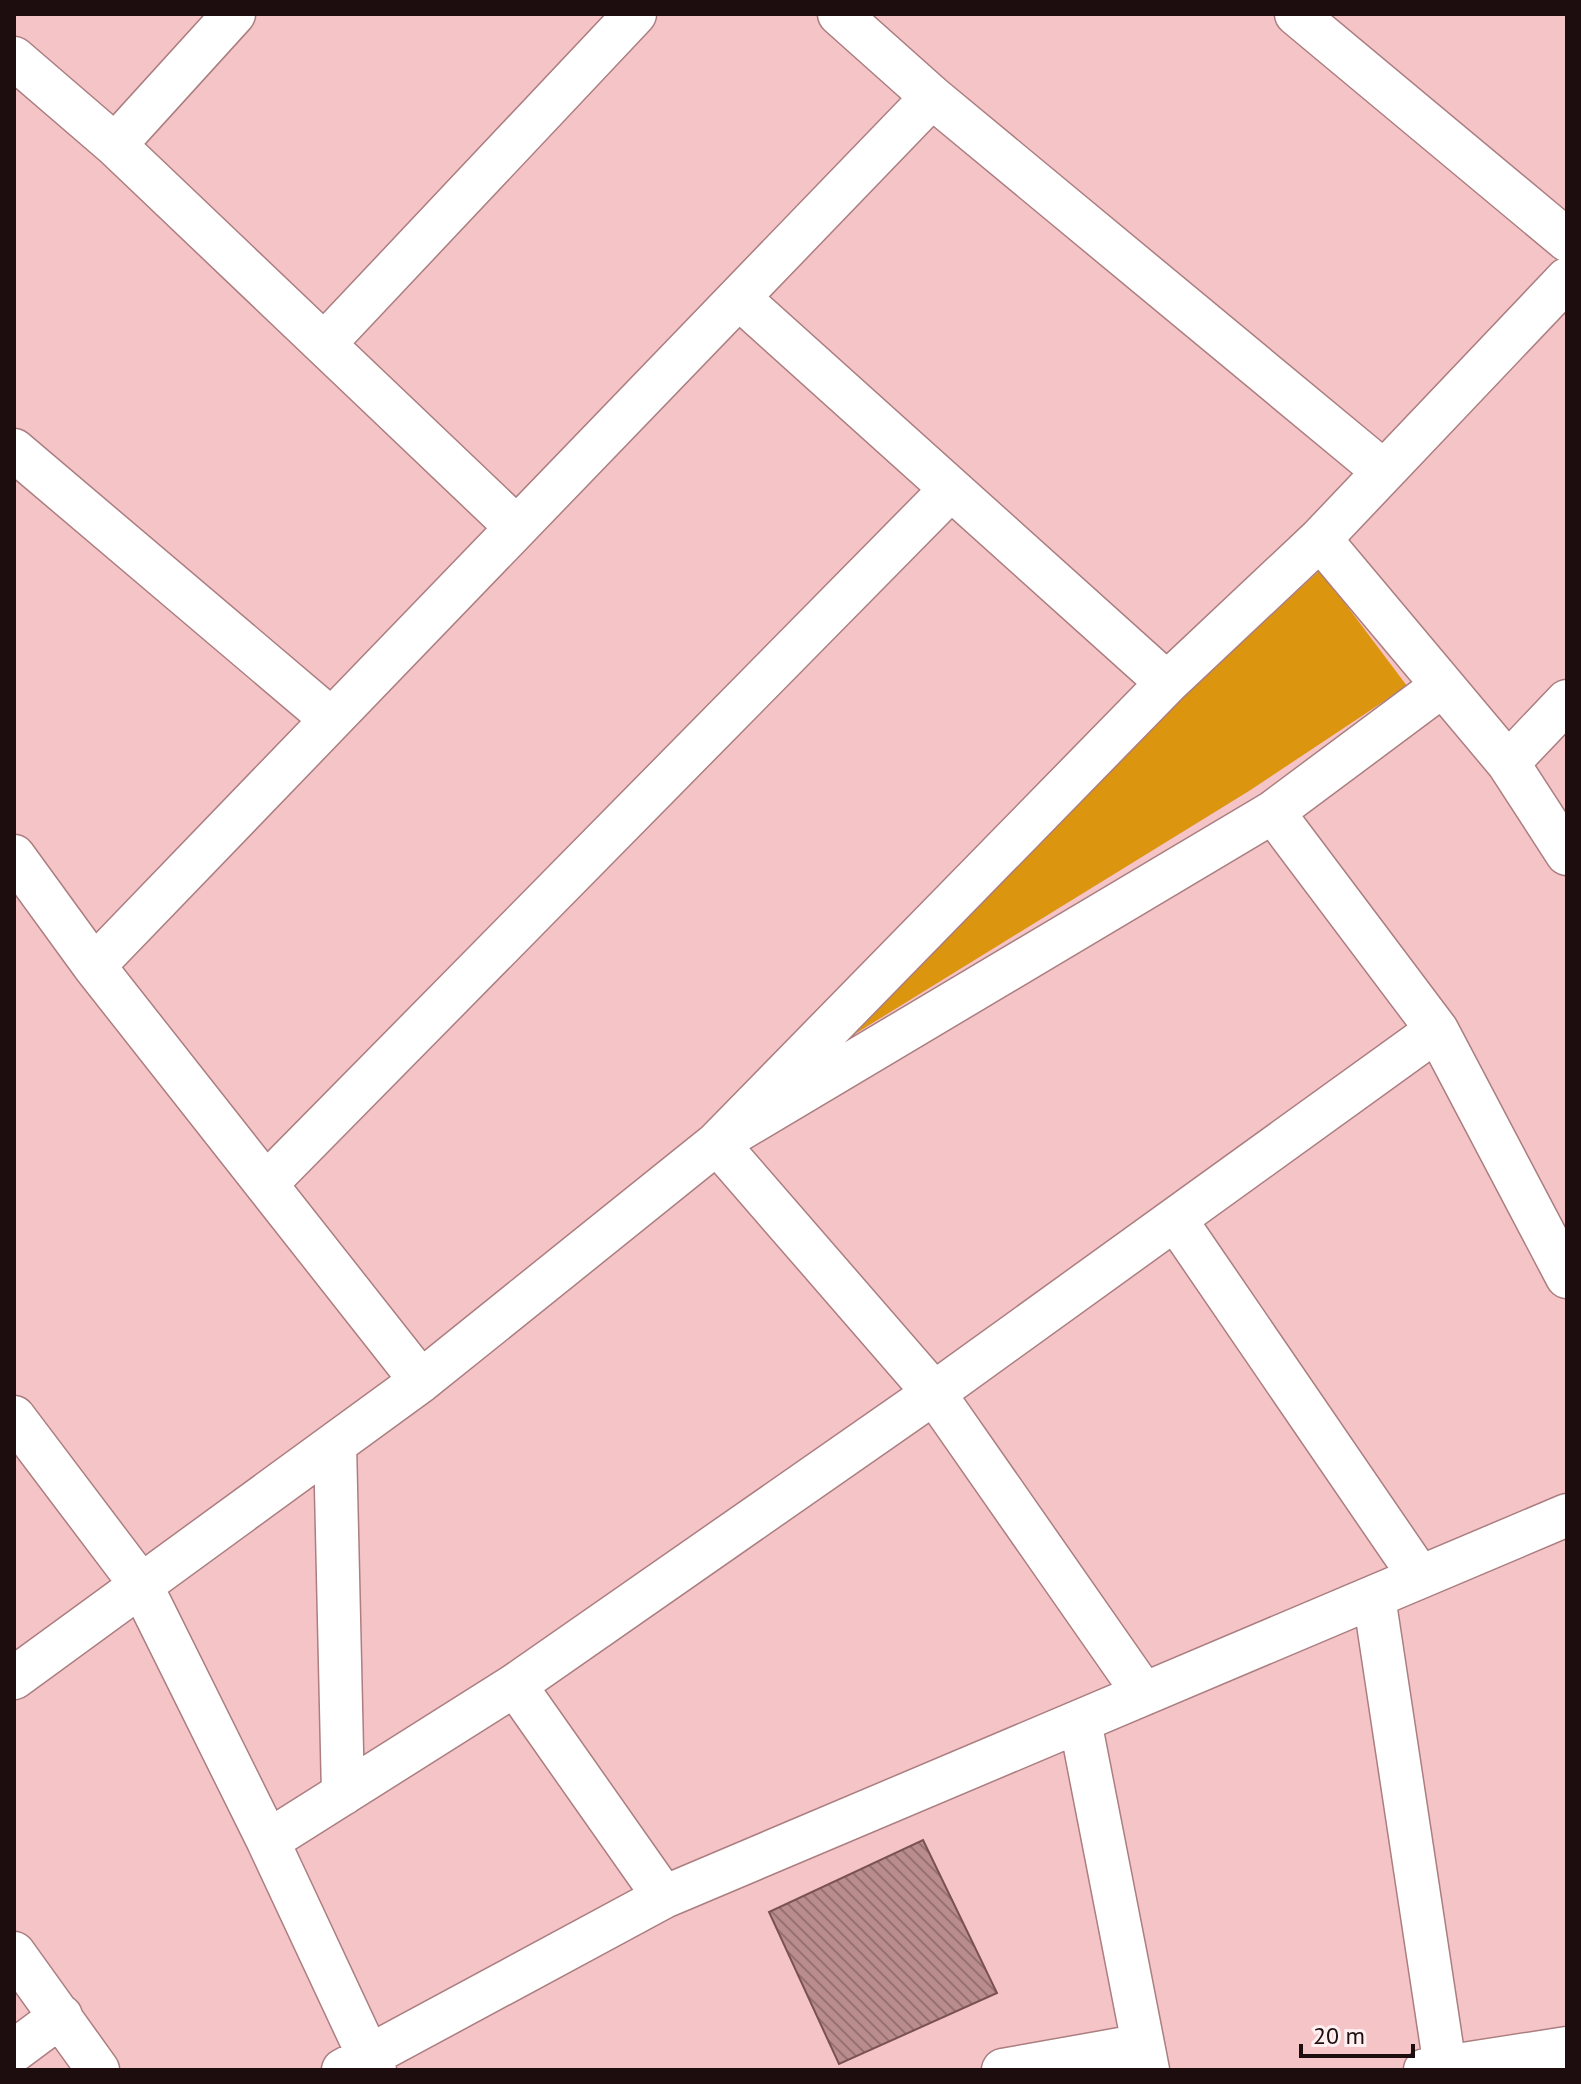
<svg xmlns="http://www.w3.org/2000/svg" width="1581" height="2084" font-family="'PT Sans',sans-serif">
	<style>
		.grass { fill: #db950e }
		.building { fill: url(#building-back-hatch); stroke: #7b5154; stroke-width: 2 }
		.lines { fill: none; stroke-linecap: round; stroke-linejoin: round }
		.minor-casing { stroke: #ab7e80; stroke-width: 45 }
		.minor { stroke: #fff; stroke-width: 42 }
	</style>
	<defs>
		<pattern id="building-back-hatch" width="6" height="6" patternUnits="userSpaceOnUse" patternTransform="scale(2)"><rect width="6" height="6" fill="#ba8c8e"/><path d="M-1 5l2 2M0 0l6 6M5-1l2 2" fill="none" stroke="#977172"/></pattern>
	</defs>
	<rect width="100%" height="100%" fill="#f5c4c7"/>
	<path class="grass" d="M1320,570L1407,686L1249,791L845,1040L1175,704Z"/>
	<path class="building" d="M923,1840L997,1993L839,2064L769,1912Z"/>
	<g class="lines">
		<g class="minor-casing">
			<path id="minor" d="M839,14L932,97L1382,470
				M1296,14L1567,240
				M14,58L115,145L516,527
				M115,145L234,14
				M740,299L1167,683
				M324,344L635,14
				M14,450L331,719
				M1320,539L1508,763L1567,854
				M1508,763L1567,701
				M1273,812L1437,1030L1567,1277
				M14,856L94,966L421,1381
				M94,966L932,97
				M266,1184L951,489
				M1175,1219L1420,1577
				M14,1417L141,1585L268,1841L375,2070
				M335,1444L343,1794
				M1374,1597L1445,2067
				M14,1678L421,1381L717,1143L1273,812L1442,686
				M515,1685L664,1897
				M1144,1694L934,1393L717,1143L1167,683L1320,539L1567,279
				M1080,1721L1148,2070
				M268,1841L515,1685L934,1393L1437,1030
				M14,1953L98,2070
				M14,2051L61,2016
				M343,2070L664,1897L1567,1515
				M1003,2070L1143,2045
				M1425,2070L1567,2048"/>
		</g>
		<use href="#minor" class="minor"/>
	</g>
	<rect width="1581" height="2084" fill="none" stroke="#1d0d0e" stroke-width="32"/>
	<path d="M1301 2044v12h112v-12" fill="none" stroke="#1d0d0e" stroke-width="4"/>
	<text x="1313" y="2044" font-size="24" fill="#1d0d0e" stroke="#ffeff0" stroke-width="6" paint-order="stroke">20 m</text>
</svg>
